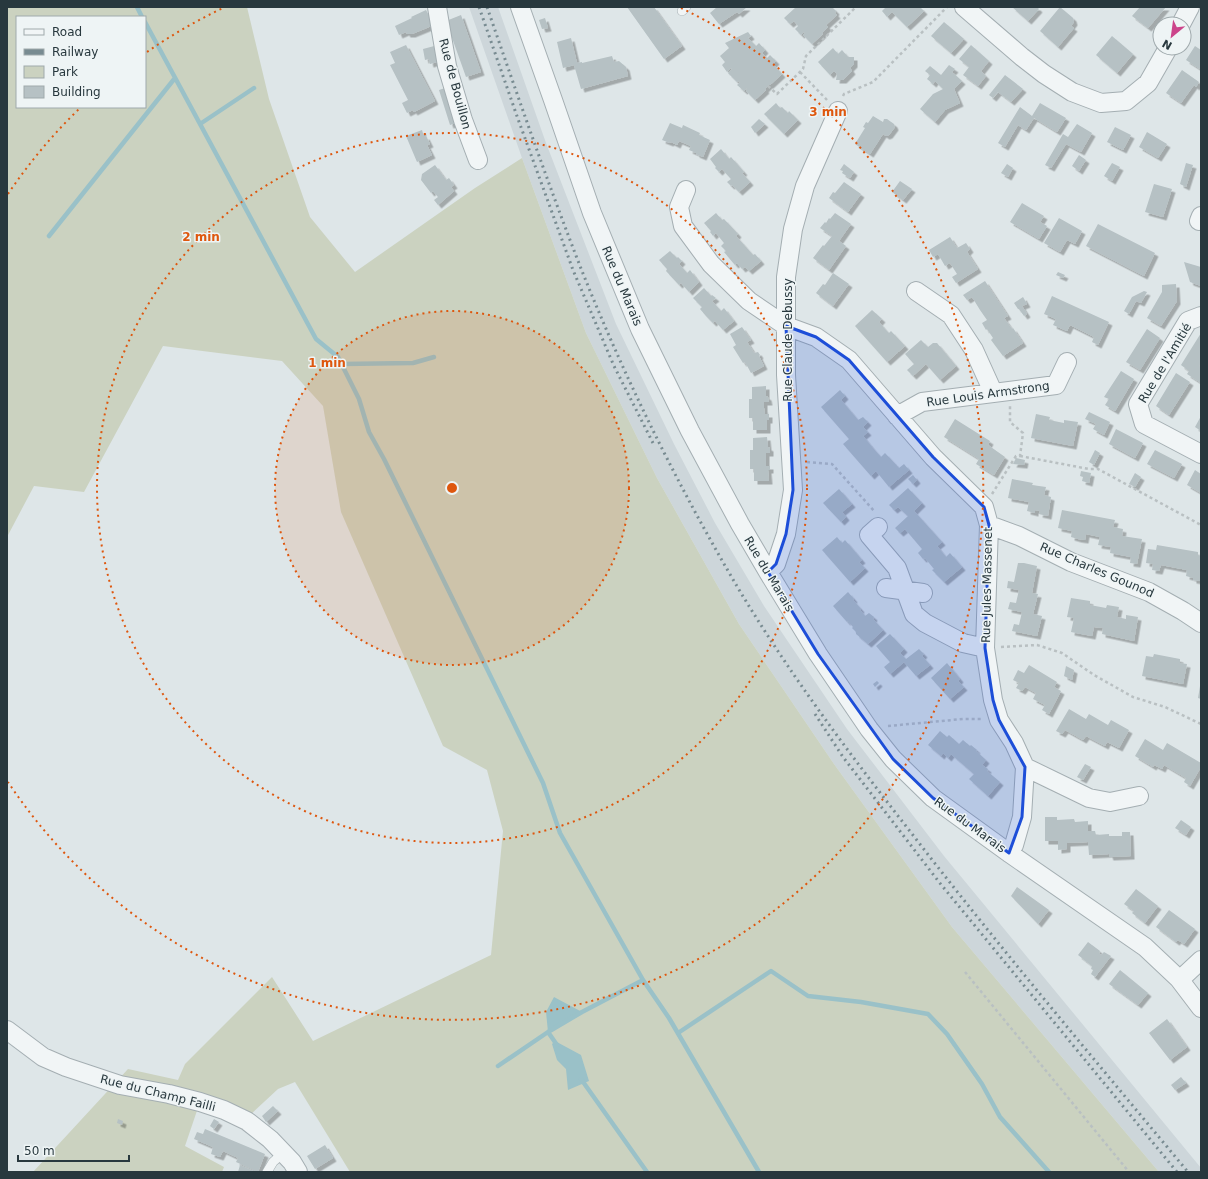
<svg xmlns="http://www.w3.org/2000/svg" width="1208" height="1179" font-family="'DejaVu Sans',sans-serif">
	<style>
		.built { fill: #cdd6da }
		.green { fill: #cbd2c0; fill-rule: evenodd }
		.water { fill: #9ac1c8 }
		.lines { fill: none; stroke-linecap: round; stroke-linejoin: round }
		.stream { stroke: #9ac1c8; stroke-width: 4.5 }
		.building { fill: #b6c1c4; filter: url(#shadow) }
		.lane-casing { stroke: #a4aeb2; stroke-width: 10 }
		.street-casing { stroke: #a4aeb2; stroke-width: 20 }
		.path { stroke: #b9c0c2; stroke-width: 2.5; stroke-dasharray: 3 3; stroke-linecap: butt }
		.lane { stroke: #f1f5f6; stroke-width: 9 }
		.street { stroke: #f1f5f6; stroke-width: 18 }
		.rail { stroke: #788b91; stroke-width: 3; stroke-dasharray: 2 4; stroke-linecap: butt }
		.marked { fill: #1d4ed8; fill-opacity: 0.2; stroke: #1d4ed8; stroke-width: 3; stroke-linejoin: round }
		.ring { fill: none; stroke: #de570e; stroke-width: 2; stroke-dasharray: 2 4 }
		.labels { text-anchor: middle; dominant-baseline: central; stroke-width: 3; stroke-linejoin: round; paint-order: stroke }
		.street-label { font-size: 12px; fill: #28383e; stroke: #eef4f5 }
		.centre { fill: #de570e; stroke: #eef4f5; stroke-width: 2 }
		.ring-label { font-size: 12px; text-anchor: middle; font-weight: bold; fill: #de570e; stroke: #eef4f5; stroke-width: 3; stroke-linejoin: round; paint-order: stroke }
	</style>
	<defs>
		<filter id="shadow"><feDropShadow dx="3.5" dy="3.5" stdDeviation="0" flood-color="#0004"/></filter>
	</defs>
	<rect width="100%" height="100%" fill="#dee6e8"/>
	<path class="built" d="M469,7H498L546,143L616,324L674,444L715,523L764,606L847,729L944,856L1201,1168V1172H1159L952,927L834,764L739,624L657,478L586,333L522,158Z"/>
	<path class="green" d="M7,7H247L269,99L310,217L355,272L475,188L522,158L586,333L657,478L739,624L834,764L952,927L1159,1172H350L295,1082L278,1089L250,1115L203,1093L185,1146L224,1167L222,1172H33L128,1069L178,1080L185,1064L272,977L313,1041L491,955L503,831L487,770L443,746L341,512L323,406L282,361L163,346L84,492L34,486L7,537ZM17,17H145V107H17Z"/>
	<path class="water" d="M554,997L582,1012L548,1032L546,1012Z
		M555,1041L581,1055L589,1081L568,1090L566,1069L557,1060L552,1044Z"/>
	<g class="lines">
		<path class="stream" d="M137,7L142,17
			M145,22L316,339L338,357L359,399L369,432L384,459L543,783L560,833L643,980L669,1018L759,1172
			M200,124L254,88
			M49,236L175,78
			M342,364L413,363L434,357
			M548,1032L557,1045
			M678,1033L771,971L808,996L861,1002L928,1014L947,1034L982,1084L1000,1117L1049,1172
			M498,1066L548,1032L582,1012L643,980
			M581,1079L647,1172"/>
	</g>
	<path class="building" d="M627,7H654L682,46L664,59Z
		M717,7H747L739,14L737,12L719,24L710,13Z
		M796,7H832L836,11L835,13L837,15L826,25L828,27L822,33L823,34L812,44L803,35L805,33L804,32L801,35L795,29L798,26L794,21L790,24L784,18Z
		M886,7H920L924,11L907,27L892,12L887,17L882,11Z
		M1012,7H1037L1039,9L1028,21Z
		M1060,7L1073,18L1074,22L1071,26L1074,28L1058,47L1040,31Z
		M1140,7H1166L1148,28L1132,16Z
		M426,10L434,25L412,34H407L406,32L399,35L395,26L412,18L411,17Z
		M461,15L481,72L466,77L446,21Z
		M545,18L548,28L542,29L539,20Z
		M944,22L964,39L951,53L931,36Z
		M748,32L751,36L748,38L756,46L759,43L765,50L762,53L767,58L770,55L776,61L773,64L782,74L770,85H769L765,89L766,90L755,100L746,91L747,89V88L744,91L737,85L740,82L739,81L737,82L728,73L732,69L731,68L727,72L722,65L725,62L720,56L729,48L725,43Z
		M1112,36L1133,54L1117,73L1096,55Z
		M571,38L577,63L582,62V63L612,56L614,62L619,61L626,67L628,76L581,89L574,65L563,68L557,42Z
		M406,45L435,101L414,112L413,110L407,113L402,103L408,100L390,65L395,63L390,52Z
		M438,45L440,61L436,60L437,62L430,64L429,59L425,60L423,49Z
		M971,45L989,61L981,71L986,76L978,86L963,75L969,67L959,59Z
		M1195,46L1201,50V67L1200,69L1186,60Z
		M833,48L838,54L842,50L848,57H854V64L850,68L852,71L843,80H836L837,74L834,71L830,75L818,62Z
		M949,65L955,69L952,72L962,81L954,89L960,103L945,110L935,122L920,109L933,94L943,89L935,81L933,84L927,79L930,75L925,71L930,66L941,75Z
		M1182,70L1199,82L1196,87L1194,85L1181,103L1166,93Z
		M1005,75L1023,89L1011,102L998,92L993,98L989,95Z
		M448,87L458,122L450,125L439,90Z
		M776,103L780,108L782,107L788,113L789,111L798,120L784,134L764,114Z
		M1040,103L1066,118L1057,132L1034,118L1026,130L1018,125L1005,147L998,143L1020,107L1032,116Z
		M873,116L883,122L884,119H887L894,124L895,127L889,135L886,136L883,134L870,154L855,144L865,128L863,127L866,122L868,123Z
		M759,119L765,124L755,133L751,127Z
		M670,123L682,128L683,125L700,133L699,135L710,140L703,157L696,154V153L689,150L691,146L679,141L677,145L671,142L670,143L662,140Z
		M1077,124L1092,133L1081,152L1066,144L1051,168L1045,165L1063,134L1068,137Z
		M1115,127L1131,135L1123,150L1107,142Z
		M422,130L424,137L426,136L430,144L427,145L432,155L417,162L406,136Z
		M1147,132L1167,144L1158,158L1139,147Z
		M721,149L729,159L731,157L744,172L742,173L750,182L739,192L732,185L731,186L727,182L731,179L722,169L719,172L715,168L716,167L710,159Z
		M1079,155L1086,160L1079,171L1072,166Z
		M1112,163L1120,167L1112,181L1104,176Z
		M1186,163L1193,165L1186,187L1180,184Z
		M844,164L854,172L850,178L842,173L843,171L840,170Z
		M1007,164L1013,168L1008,177L1001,173Z
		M435,165L446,180L449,178L454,185L451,187L454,191L438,205L434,200L438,197L433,191L431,193L421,180L422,174Z
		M900,181L912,189L903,200L892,192Z
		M844,182L861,194L848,212L829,198L833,192L835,193Z
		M1154,184L1172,189L1163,217L1145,212Z
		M1022,203L1044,216L1040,222L1047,226L1039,239L1010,222Z
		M716,213L722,220L724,219L738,234L736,236L753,255L755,254L761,261L749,271L745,267L742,269L737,263L735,265L724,252L726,251L721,246L724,243L716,233L713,236L710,232L711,231L704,223Z
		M835,213L851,224L839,241L846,246L829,270L813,258L823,245L824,246L832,236L820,228L825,222L826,223L829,218L830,219Z
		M1059,218L1082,231L1075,244L1067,240L1060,252L1044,243Z
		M1098,224L1155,253L1144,276L1086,246Z
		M950,237L957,248L966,243L970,249L967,252L978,269L956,283L952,277L957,274L950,263L945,266L938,254L933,257L929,250Z
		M670,251L677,258L678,257L682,261L679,264L687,273L690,270L699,282L689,292L681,283L679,285L666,271L667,269L659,260Z
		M1184,262L1201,267V286L1190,282Z
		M1058,272L1065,275L1063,278L1056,275Z
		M833,273L849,284L833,306L816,293L823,284L825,285Z
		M985,281L1008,316L1004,318L1012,329L1013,328L1023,343L1003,356L991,340L993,338L987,329L986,330L982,323L987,320L980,310L972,297L967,300L963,295Z
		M1176,284L1177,301L1161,326L1147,318L1162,292V285Z
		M704,288L711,296L712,295L716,298L712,301L721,311L724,308L734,321L723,330L715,321L713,323L706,316L700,309L702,307L693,298Z
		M1144,291L1147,292L1141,303L1136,301L1129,314L1124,311L1132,297Z
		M1052,296L1109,322L1098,345L1092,342L1094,337L1070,325L1067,331L1053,325L1056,319L1044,314Z
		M1023,297L1027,304L1022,306L1027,314L1024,316L1019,309H1018L1014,303Z
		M872,310L882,319L879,322L884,328L889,333L891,331L905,346L887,362L855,326Z
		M742,327L751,340L747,342L751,348L754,353L758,352L760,355L759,356L764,366L751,373L745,362L743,363L733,347L736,345L730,334Z
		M1147,329L1160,338L1140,370L1126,362Z
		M1201,333V363L1199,366L1201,367V383L1187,374L1189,371L1181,365Z
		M921,340L928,347L933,343H937L956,366L940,380L926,364L913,376L907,370L914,364L905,354Z
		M1121,371L1134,379L1115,411L1105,405L1109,399L1104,397Z
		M1176,373L1190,382L1169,415L1156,406Z
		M766,386V396L768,397L769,402H764V408L765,414H769V420H767V430H753V418H749V399H752V387Z
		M840,390L845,396L841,400L858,420L863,417L868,422L863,427L868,432L863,436L872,447L881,457L885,453L899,468L904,464L909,470L889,487L876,471L871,476L843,444L849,439L821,407Z
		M1089,412L1110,422L1104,435L1093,429L1096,424L1085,419Z
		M1036,414L1050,417L1049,420L1064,423V420L1078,422L1073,446L1031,438Z
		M1201,416V431L1195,427Z
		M955,419L990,441L988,445L1005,457L994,475L976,464L979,459L944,437Z
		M1116,429L1143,443L1135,458L1109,444Z
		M767,437L768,447L770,448V453H766V466H770V470H768L769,481H754V469H750V450H753V438Z
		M1095,450L1100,453L1094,465L1089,462Z
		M1155,450L1182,464L1174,478L1147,464Z
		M1016,458L1025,460L1024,465L1013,464Z
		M1195,470L1201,474V493L1187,485Z
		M1081,471L1091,473L1089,483L1082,481L1083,477L1080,476Z
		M1135,473L1141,477L1135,487L1129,484Z
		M913,475L917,480L913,484L908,479Z
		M1012,479L1033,483L1032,485L1046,487L1044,495L1051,497L1048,516L1039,514L1040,511L1035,510V513L1027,511L1029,502L1008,498Z
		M908,488L922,503L914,511L942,542L937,546L946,557L950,553L962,567L944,582L932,570L934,569L925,558L923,559L918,553L922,549L905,529L900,533L895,528L908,516L898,507L894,510L889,505Z
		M839,489L852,504L842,512L846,517L841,522L823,503Z
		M1062,510L1115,520L1113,527L1123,529L1122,536L1142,539L1137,564L1130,563L1131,557L1110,553L1111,547L1098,545L1100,537L1086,534L1085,540L1078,539L1071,537L1072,531L1058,528Z
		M837,537L842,543L845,540L862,560L859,562L865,568L850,582L822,550Z
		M1157,545L1198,552V555L1201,556V577L1200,581L1193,580V578L1186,576L1187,570L1161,565L1159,571L1152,570L1153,564L1146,563L1148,549L1156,550Z
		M1018,563H1024L1037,566L1032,593L1038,594L1033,614L1042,616L1037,636L1012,631L1014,624L1019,625L1022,612L1008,609L1010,602L1016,603L1019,590L1007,588L1008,581L1014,582Z
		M848,592L854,599L853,600L861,609L860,610L865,616L869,613L874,617L873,619L883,630L868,644L856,634V632L852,628L853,627L848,621L847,622L833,606Z
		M1071,598L1090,601V605L1106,608L1107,605L1119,607L1117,617L1126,619V615L1138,617L1134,641L1102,634L1103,628L1094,627L1092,636L1071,632L1074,618L1067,617Z
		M890,634L904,649L900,653L906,659L919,649L924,654L922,656L930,665L916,676L904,662L890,674L884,667L890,662L876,646Z
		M1154,654L1180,659V663L1187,664L1183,684L1142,676L1146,656L1153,657Z
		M947,663L960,679L958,681L964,687L950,699L931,678Z
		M1029,665L1057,682L1054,687L1061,691L1049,714L1042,710L1045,705L1033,699L1036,693L1025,687L1022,691L1016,688L1019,683L1013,680L1018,670L1024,673Z
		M1066,666L1074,670L1072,680L1064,676Z
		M877,681L879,683L875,687L873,684Z
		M1200,686H1201V699L1198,698Z
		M1069,709L1086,719L1089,714L1108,725L1111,720L1129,730L1119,748L1107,742L1105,746L1086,736L1083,740L1065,730L1062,734L1056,731Z
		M940,731L947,737L949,735L959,744L963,740L970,746L971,745L977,750L976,751L986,760L982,765L988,769L987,771L1000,782L988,796L969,779L974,774L951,754L948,758L943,753L941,756L928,745Z
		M1145,739L1163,750L1167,743L1201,763V767L1190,786L1184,782L1186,778L1164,765L1162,769L1154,765L1153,767L1135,756Z
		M1085,764L1091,767L1083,780L1077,777Z
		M1045,817H1057V820L1074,819L1075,822L1088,821V831H1095L1096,835L1109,834V836H1122V832H1130L1131,856L1110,857L1109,854L1089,855L1088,842L1067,843V849L1058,850V841H1045Z
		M1181,820L1191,827L1186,835L1175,828Z
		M1017,887L1049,910L1038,924L1011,896Z
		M1136,889L1158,906L1145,923L1132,913L1134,911L1124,904Z
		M1169,910L1195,929L1184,944L1178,940L1176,942L1156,927Z
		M1088,942L1100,951L1099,953L1101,955L1104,952L1111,956L1095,977L1091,974L1093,970L1091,969L1092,966L1078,955Z
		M1120,970L1148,993L1138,1005L1109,984Z
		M1167,1019L1187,1047L1170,1060L1149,1033Z
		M1181,1077L1186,1083L1175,1090L1171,1085Z
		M273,1106L278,1111L266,1122L262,1116Z
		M118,1119L123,1121L122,1125L117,1123Z
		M214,1119L219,1122L214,1129L210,1126Z
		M205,1129L265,1154L258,1172L236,1162L238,1158L223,1151L220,1157L211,1154L213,1147L194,1139L197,1132L203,1134Z
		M325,1145L333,1158L315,1169L307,1156Z
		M240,1165L256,1172H238Z"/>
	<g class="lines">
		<g class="lane-casing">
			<path id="lane" d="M682,11L686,7
				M267,1172L273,1162L283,1153"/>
		</g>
		<g class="street-casing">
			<path id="street" d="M437,7L447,66L463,120L478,160
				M520,7L553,100L592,213L640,329L690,431L740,524L768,572L818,654L869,729L893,759L933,798L1009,853L1145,947L1179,979L1201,1008
				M964,7L1022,57L1044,74L1072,92L1101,103L1126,101L1148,83L1168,48
				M1181,24L1190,7
				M686,190L679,207L683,226L711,264L749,301L786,326L816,337L849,360L933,457L984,507L989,525L985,648L993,700L999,720L1014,743L1025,767L1022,817L1014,845L1009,853
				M1199,221L1201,216
				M916,291L951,315L974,350L993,392
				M1201,316L1188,321L1138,404L1144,424L1201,454
				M897,416L922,402L1056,385L1067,362
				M989,525L1019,536L1071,562L1149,592L1183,611L1201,623
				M878,527L869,535L897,568L914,614L925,623L963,643L985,648
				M768,572L776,564L786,534L793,490L786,375V277L793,229L805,186L838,111
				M886,588L923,593
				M1025,767L1089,798L1110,802L1139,796
				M1179,979L1186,974L1201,960
				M7,1030L43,1057L66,1067L120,1085L169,1094L200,1102L224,1110L247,1121L270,1139L292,1162L298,1172"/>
		</g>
		<path class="path" d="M800,72L827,100
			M768,86L777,94L803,69L806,56L856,7
			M843,96L844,94L873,82L947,7
			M1020,456L1089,469H1098L1201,525
			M807,462L832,464L875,512
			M992,494L1016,456H1020L1023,433L1010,422V405
			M1001,647L1037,645L1062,653L1094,675L1133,697L1165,707L1201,724
			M888,726L963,719H983
			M965,972L1129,1172"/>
		<use href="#lane" class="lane"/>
		<use href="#street" class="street"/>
		<path class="rail" d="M479,7L518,119L573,270L614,366L654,445
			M487,7C517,94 547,181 580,266C624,377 678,486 738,588C789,673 848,752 909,830C999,947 1094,1059 1188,1172
			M815,714L843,757L939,882L1177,1172"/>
	</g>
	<path class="marked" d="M786,326L816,337L849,360L933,457L984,507L989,525L985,648L993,700L999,720L1025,767L1022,817L1009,853L933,798L893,759L818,654L768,572L776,564L786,534L793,490Z"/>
	<circle cx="452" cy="488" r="177" fill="#de570e" fill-opacity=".12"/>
	<g class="ring">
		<circle cx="452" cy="488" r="177"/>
		<circle cx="452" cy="488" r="355"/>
		<path d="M8 194A532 532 0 0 1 79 109M147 52A532 532 0 0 1 223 8M681 8A532 532 0 1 1 8 782"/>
	</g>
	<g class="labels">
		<g class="street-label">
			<text transform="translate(455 84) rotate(75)">Rue de Bouillon</text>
			<text transform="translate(622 286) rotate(67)">Rue du Marais</text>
			<text transform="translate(788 340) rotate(-90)">Rue Claude Debussy</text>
			<text transform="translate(1165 363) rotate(-59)">Rue de l'Amitié</text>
			<text transform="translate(988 394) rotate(-8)">Rue Louis Armstrong</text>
			<text transform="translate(1097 570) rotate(23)">Rue Charles Gounod</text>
			<text transform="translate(769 574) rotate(59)">Rue du Marais</text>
			<text transform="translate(987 585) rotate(-89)">Rue Jules Massenet</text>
			<text transform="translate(970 825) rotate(36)">Rue du Marais</text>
			<text transform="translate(158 1093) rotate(14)">Rue du Champ Failli</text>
		</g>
	</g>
	<circle cx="452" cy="488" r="6" class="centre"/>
	<g class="ring-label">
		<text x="828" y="116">3 min</text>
		<text x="201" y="241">2 min</text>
		<text x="327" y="367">1 min</text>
	</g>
	<rect width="1208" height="1179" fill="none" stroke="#28383e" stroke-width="16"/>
	<rect x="16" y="16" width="130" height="92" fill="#eef4f5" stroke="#9fa9ac"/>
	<rect x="24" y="29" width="20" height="6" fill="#f1f5f6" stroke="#9fa9ac"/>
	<text x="52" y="36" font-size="12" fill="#28383e">Road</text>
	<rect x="24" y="49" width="20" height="6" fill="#788b91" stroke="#9fa9ac"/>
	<text x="52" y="56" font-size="12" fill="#28383e">Railway</text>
	<rect x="24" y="66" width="20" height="12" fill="#cbd2c0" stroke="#9fa9ac"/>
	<text x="52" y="76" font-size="12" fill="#28383e">Park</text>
	<rect x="24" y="86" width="20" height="12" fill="#b6c1c4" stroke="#9fa9ac"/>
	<text x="52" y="96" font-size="12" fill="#28383e">Building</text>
	<g transform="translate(1172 36) rotate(209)"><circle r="19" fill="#eef4f5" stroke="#9fa9ac"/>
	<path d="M0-3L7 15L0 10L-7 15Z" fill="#cc448b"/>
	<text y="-6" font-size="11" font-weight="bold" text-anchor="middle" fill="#28383e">N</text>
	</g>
	<path d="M18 1155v6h111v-6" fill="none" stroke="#28383e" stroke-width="2"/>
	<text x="24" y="1155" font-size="12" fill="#28383e" stroke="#eef4f5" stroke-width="3" paint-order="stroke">50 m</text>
</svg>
